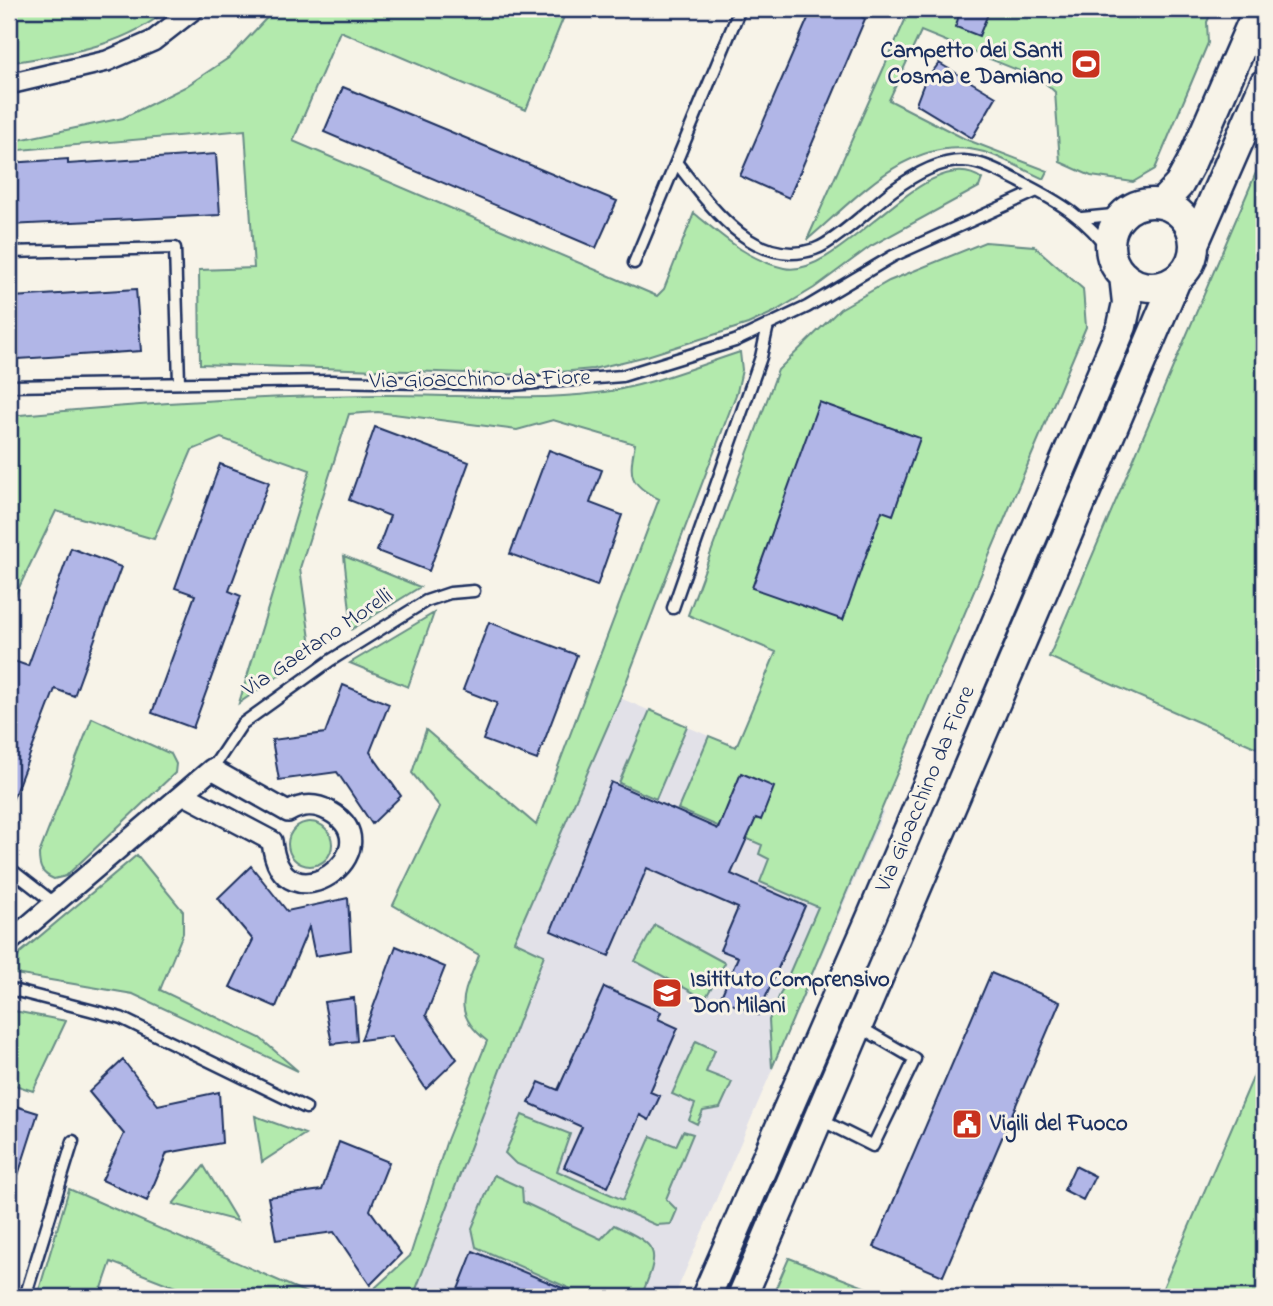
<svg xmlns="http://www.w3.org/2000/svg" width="1273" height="1306" font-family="'Indie Flower',sans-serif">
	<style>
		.built { fill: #e2e1e8 }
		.green { fill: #b3eaad; stroke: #678c86; stroke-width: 2 }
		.building { fill: #b1b6e7; stroke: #1b2f5e; stroke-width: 2 }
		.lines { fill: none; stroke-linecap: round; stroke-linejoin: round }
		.lane-casing { stroke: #1b2f5e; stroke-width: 15 }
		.street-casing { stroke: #1b2f5e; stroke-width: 24 }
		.secondary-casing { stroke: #1b2f5e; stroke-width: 33 }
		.lane { stroke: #f7f3e8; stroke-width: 10 }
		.street { stroke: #f7f3e8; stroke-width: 19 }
		.secondary { stroke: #f7f3e8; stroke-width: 28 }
		.labels { text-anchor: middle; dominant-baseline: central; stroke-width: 6; stroke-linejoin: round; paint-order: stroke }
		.poi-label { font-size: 23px; font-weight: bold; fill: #1b2f5e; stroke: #f7f3e8; text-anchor: start }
		.street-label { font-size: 23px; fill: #1b2f5e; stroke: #f7f3e8 }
	</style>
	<rect width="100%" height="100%" fill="#f7f3e8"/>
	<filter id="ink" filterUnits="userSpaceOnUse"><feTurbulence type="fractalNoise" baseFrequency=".0143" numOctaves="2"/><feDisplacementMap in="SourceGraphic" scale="14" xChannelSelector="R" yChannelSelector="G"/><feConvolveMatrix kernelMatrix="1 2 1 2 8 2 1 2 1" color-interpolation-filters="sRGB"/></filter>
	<g filter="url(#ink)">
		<path class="built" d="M620,698L884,811L674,1297H413L544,955L514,941Z"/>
		<path class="green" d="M9,9H168C122,48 67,53 9,63Z
			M275,9H567L526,110L340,31L293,141L657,296L664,289L694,213C722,236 748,260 784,268C840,281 928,138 982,179L979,187L871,246L814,288L774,312L748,324L647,356L593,369L527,375L200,364L199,270L254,268L245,130L9,151V142L123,118L185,87L230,57Z
			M910,9L1189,10L1213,9L1207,22L1208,43L1155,169L1133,182L1091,176L1060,162L1055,92L1042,80L921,31L889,100L965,139L1048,171L1044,179C1024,170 1004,158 984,152C912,131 856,199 807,240Z
			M1264,154V751L1049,657Z
			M985,242L1034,246L1083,289L1086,327L772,1068L769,1020L818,907L760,882L769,859L759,854L762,845L678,809L709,736L736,747L776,652L688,615L778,370L840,309L889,281Z
			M740,352L742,370L737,392L620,698L514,941L544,955L413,1297H365L410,1256L447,1140L487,1041C449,1011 465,993 479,955L393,905L440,807L412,773L426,730L536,825L659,499C628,484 629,475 635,444L553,420L517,430L378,412L349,414L300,568L312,653L239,703L310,470L221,438L192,450L154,539L56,511L9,608V416C132,404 256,396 380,395C452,394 525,402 597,393C646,387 694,367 740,352Z
			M344,556L420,587L352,629Z
			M434,613L408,687L350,663Z
			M650,710L687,726L656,799L619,783Z
			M92,718L171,754L176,764L175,773L66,876L54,879C42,874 39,868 39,854Z
			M288 844a22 22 0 1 1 44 0a22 22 0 1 1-44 0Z
			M137,855L183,911V933L160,990L260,1038L298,1071L133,994L9,973L20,953Z
			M655,925L725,963L705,999L635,961Z
			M9,1010L66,1021L33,1091L9,1083Z
			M696,1041L715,1050L706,1072L732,1082L720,1108L703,1111L697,1124L689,1120L695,1104L672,1094Z
			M1264,1052V1297H1159Z
			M522,1115L570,1134L557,1171L623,1200L651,1136L676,1146L683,1131L693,1134L666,1199L677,1210L671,1224L656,1225L515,1163L505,1153Z
			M255,1116L305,1134L262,1162Z
			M204,1166L237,1221L173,1204Z
			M494,1175L522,1188L523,1202L601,1239L614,1225C661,1247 660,1250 641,1297H568L571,1289L476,1247L472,1228Z
			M69,1189L316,1297H201L111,1262L99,1297H37Z
			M789,1258L890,1297H772Z"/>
		<path class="building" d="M812,9H848L865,19L789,198L740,176Z
			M960,9H990L979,36L956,27Z
			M939,63L996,97L972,138L916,104L924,83Z
			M343,87L617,201L596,248L324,132Z
			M216,154L220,215L9,225V163L68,159V164Z
			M136,289L141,351L18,359L13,297Z
			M819,402L920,438L893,515L882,511L843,620L752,588Z
			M375,427L469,462L429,571L377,551L390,516L349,500Z
			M549,450L602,470L590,503L622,515L597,586L510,554Z
			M220,464L269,482L229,591L241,596L193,728L152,713L195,595L175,588Z
			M71,548L121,567L74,696L55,689L9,809V674L14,661L28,666Z
			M489,622L577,655L537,760L483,740L497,703L463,690Z
			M343,685L389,704L370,752L401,796L372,824L337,772L279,780L272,740L325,733Z
			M741,773L774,787L761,820L756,818L731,874L805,906L758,1015L720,999L738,957L720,950L738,908L647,868L609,956L551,931L611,782L718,829Z
			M251,866L287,911L348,898L351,950L315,956L309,927L276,1007L230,987L253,940L218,898Z
			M396,946L445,967L426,1015L457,1059L426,1089L391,1036L361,1040Z
			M991,973L1060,1002L943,1276L874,1247Z
			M604,987L661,1012L658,1019L678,1028L650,1092L660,1096L649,1120L640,1115L608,1187L564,1167L582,1127L529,1103L539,1082L558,1090Z
			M354,998L357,1041L332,1044L324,1002Z
			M123,1060L158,1105L219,1092L222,1143L167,1153L147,1201L102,1180L124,1134L89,1092Z
			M9,1104L38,1113L13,1191H9Z
			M339,1142L389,1162L370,1210L401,1254L370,1285L334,1232L276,1240L268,1197L322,1190Z
			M1075,1166L1095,1176L1083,1200L1064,1190Z
			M473,1251L584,1297H455Z"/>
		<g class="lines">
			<g class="lane-casing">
				<path id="lane" d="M676,162C709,204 753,270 815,249C834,243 874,205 892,191C912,176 938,160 964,161C985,162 1006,175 1024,184C1059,202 1088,219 1110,252
					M1082,218L1123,214
					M9,252L175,248L179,382
					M634,263L740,9
					M9,386L331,381L512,385L622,376L735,341L807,307L893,256L1037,191
					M673,608L761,357L768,325
					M212,769L242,724L331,660L426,601L450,593L474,591
					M9,868L54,903
					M9,989L121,1018L306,1108
					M819,1119L873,1146L915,1059L860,1027
					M25,1297L73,1141"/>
			</g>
			<g class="street-casing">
				<path id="street" d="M9,84L107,61L153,41L194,9
					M9,942L212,769L288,812C302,804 315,803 329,811C398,848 281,934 272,841L183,794"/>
			</g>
			<g class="secondary-casing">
				<path id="secondary" d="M1110 245a42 42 0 1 1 84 0a42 42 0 1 1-84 0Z
					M1161,204L1179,185L1191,163L1258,9
					M1194,244L1264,84
					M706,1297L871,918L1122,326L1127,303L1124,276
					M742,1297L1176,280"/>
			</g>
			<use href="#lane" class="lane"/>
			<use href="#street" class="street"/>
			<use href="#secondary" class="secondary"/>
		</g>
	</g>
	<defs>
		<g id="stadium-square" transform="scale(1.575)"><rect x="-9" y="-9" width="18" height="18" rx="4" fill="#c8321e" stroke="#f7f3e8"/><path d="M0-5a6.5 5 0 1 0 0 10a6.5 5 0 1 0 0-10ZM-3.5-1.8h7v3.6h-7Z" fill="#fff"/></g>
		<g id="school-square" transform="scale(1.575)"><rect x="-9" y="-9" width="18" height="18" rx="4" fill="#c8321e" stroke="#f7f3e8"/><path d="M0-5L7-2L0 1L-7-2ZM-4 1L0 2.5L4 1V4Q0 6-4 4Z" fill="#fff"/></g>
		<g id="civic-square" transform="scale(1.575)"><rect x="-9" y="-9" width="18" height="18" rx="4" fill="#c8321e" stroke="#f7f3e8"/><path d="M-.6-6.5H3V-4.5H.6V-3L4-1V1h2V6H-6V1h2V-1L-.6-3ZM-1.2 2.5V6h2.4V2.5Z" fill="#fff"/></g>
	</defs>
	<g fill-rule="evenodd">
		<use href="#stadium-square" x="1086" y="64"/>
		<use href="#school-square" x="667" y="993"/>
		<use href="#civic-square" x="967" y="1124"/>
	</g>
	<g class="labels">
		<g class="poi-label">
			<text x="1063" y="51" text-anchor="end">Campetto dei Santi<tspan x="1063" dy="26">Cosma e Damiano</tspan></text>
			<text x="690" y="980">Isitituto Comprensivo<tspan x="690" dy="26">Don Milani</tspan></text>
			<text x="990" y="1124">Vigili del Fuoco</text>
		</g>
		<g class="street-label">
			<text transform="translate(480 380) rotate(-1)">Via Gioacchino da Fiore</text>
			<text transform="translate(318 643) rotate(-34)">Via Gaetano Morelli</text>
			<text transform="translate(926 789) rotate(-67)">Via Gioacchino da Fiore</text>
		</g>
	</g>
	<rect width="1273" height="1306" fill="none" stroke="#f7f3e8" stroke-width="35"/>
	<rect x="18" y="18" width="1238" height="1271" fill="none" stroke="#1b2f5e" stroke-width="2.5" filter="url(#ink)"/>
</svg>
